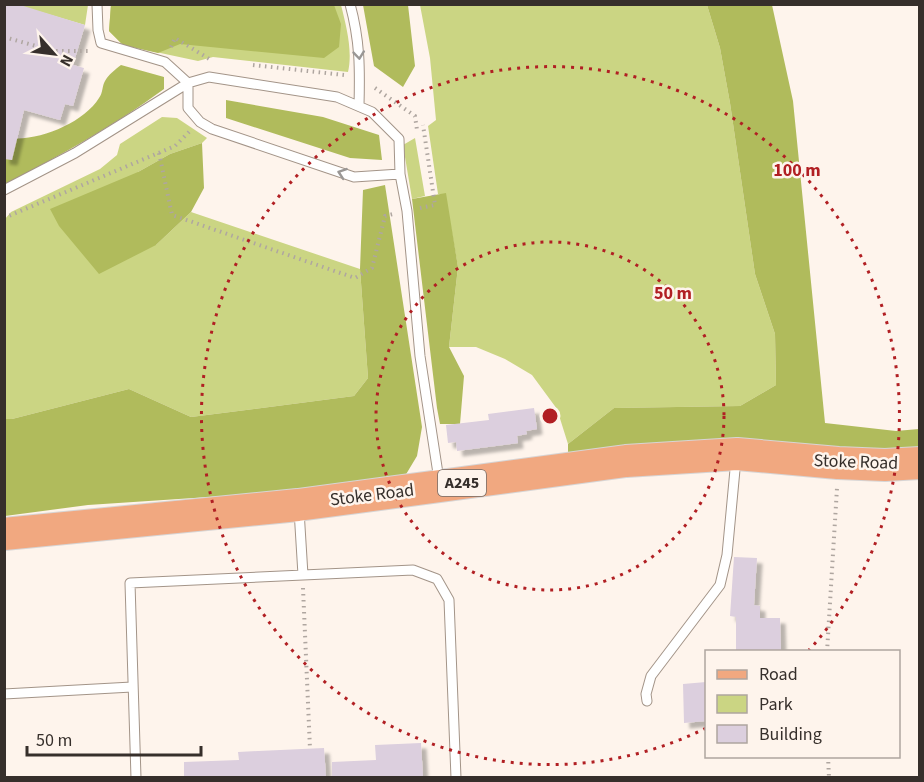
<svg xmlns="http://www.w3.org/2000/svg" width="924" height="782" font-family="'Source Sans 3',sans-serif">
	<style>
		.green { fill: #cbd583 }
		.forest { fill: #b0bb5c }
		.building { fill: #dccfde; filter: url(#shadow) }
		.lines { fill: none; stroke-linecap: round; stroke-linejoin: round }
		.lane-casing { stroke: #a39488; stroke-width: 11 }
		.primary-casing { stroke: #d7d5d5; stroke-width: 34 }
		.path { stroke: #afa6a0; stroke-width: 4; stroke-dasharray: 1.5 4.5; stroke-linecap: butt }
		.lane { stroke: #fff; stroke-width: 9 }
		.primary { stroke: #f1a880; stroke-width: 32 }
		.oneway { stroke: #9a9795 }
		.ring { fill: none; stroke: #b11f23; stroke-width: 3; stroke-dasharray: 3 6 }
		.labels { text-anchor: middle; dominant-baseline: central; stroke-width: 5; stroke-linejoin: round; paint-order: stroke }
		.shield { fill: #fef4ec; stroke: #726a65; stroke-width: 1.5 }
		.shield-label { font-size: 16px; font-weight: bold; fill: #362f2b }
		.street-label { font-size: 18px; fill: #362f2b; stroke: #fef4ec }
		.centre { fill: #b11f23; stroke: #fef4ec; stroke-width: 3 }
		.ring-label { font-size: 18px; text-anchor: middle; font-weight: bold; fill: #b11f23; stroke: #fef4ec; stroke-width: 5; stroke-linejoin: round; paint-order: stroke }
	</style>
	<defs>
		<filter id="shadow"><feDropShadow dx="5.5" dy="5.5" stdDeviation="1.5" flood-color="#0004"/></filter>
	</defs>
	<rect width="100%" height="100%" fill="#fef4ec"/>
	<path class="green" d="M17,5H88L85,25Z
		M111,5H341C346,25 353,51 348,72L213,57L198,61L123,45L109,31Z
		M420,5H707L720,48L730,103L755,274L775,334L776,385L740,406L614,408L568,444L557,409L532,375L505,359L476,347H449L458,267L445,194H438L428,126L436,120L430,58Z
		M162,117L177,118L207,138L202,143L170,154L138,172L156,245L191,212L360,269L368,378L354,396L191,417L129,389L12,419H5V219L11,212L100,169L117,155L120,144Z
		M415,138L425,196L412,199L403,145Z"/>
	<path class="forest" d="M111,4L334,5L341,24L339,47L324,58L180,44L158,53L123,45L109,31Z
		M363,5H408L415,66L403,87L374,66Z
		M707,5H772L793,101L825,423L896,431L919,429V457L576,458L568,452V444L614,408L740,406L776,385L775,334L755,274L730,103L720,48Z
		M121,65L164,77V89C114,126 60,155 5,185V137C33,144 83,124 99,98C103,93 102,86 105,81C108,75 116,69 121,65Z
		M226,100L323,117L379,135L382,160L350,158L226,118Z
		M202,143L204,188L191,212L156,245L99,274L59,226L50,209L138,172L170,154Z
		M385,185L422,427L417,456L402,481L239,495L88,505L5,516V419H12L129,389L191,417L354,396L368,378L360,269L363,190Z
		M446,193L458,267L449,347L464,376L460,424H440L437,408L412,199Z"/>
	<path class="building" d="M4,4H17L85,25L73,65L84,68L73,106L65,104L60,120L24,110L12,160L4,159Z
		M534,408L537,429L526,431L527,434L517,436L518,443L457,451L456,442L448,443L446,425L489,420L488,414Z
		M734,557L757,558L754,605L760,606V618H780L781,651H736V617L730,616Z
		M706,682V721L684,723L683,684Z
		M421,743L423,777H332V762L376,760L375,745Z
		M324,748L326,777H184V762L239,760L238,752Z"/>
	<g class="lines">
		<g class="lane-casing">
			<path id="lane" d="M97,4L98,30L101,43L165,62L188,83L209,77L337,97L372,112L399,139L400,174L407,211L420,356L439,480
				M350,4C360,41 360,68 359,106
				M188,83V108L200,122L212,129L354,177L400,174
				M4,190L75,153L188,83
				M303,575L413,570L437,579L449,600L456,778
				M4,694L132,687
				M647,701L646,694L651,676L720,585L727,555L736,459
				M136,778L130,583L303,575L299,510"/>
		</g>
		<g class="primary-casing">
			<path id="primary" d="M4,534L298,505L626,461L737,454L838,463L885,465L920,463"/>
		</g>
		<path class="path" d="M4,37L54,51H88
			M171,47L175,38L211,60
			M253,65L344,75
			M375,88L415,116L417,130
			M159,153L172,215L355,278L372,268L385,216L393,214
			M420,208L435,205L423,125
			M4,218L175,146L190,131
			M303,588L310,749
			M827,652L837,488
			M828,756L829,778"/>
		<use href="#lane" class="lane"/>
		<use href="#primary" class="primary"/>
	</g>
	<defs><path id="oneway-chevron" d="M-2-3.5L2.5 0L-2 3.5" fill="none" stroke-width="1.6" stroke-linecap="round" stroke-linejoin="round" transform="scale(1.5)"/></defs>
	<g class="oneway">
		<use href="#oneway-chevron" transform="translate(359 55) rotate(84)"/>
		<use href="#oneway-chevron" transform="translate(342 173) rotate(-161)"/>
	</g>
	<g class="ring">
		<circle cx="550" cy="416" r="174"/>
		<path d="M706 728A349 349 0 1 1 809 650"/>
	</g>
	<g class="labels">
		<rect class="shield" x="438" y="470" width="48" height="26" rx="4.5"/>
		<g class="shield-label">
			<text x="462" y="483">A245</text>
		</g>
		<g class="street-label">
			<text transform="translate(856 462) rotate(2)">Stoke Road</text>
			<text transform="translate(372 495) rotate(-7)">Stoke Road</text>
		</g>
	</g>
	<circle cx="550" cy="416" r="9" class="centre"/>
	<g class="ring-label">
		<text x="797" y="176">100 m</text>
		<text x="673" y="299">50 m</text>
	</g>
	<rect width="924" height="782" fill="none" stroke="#362f2b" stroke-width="12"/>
	<rect x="705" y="650" width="195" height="108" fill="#fef4ec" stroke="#aea59f" stroke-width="1.5"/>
	<rect x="717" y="670" width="30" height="9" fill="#f1a880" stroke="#aea59f" stroke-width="1.5"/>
	<text x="759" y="680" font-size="18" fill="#362f2b">Road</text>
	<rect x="717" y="695" width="30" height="18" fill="#cbd583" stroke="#aea59f" stroke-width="1.5"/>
	<text x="759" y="710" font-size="18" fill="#362f2b">Park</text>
	<rect x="717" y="725" width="30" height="18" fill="#dccfde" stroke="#aea59f" stroke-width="1.5"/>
	<text x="759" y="740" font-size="18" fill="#362f2b">Building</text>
	<g transform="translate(54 54) rotate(118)" stroke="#fef4ec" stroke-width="4.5" paint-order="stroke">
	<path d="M0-4.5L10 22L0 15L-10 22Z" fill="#362f2b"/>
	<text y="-9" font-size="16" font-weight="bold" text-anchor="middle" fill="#362f2b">N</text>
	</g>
	<path d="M27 746v9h174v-9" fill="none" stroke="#362f2b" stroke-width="3"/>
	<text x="36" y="746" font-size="18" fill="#362f2b" stroke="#fef4ec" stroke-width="4.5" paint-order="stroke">50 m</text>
</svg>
